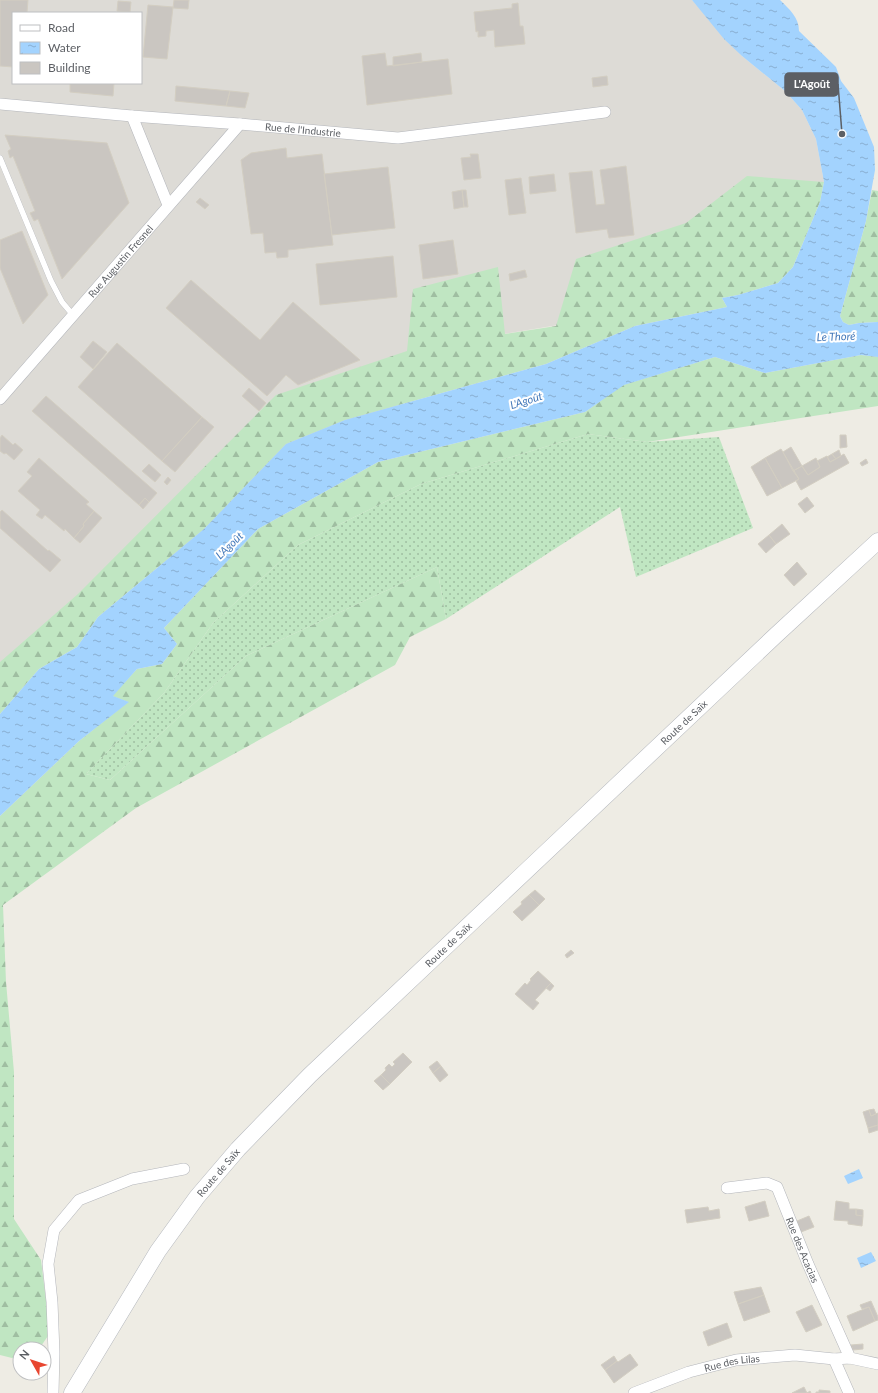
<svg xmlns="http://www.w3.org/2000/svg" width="878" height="1393" font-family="Lato,sans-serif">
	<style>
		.industrial { fill: #dddbd6; fill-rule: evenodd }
		.grass { fill: url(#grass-dots) }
		.forest { fill: url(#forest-firs) }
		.water { fill: url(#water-ripples) }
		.building { fill: #cac6c1; stroke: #d3cec2 }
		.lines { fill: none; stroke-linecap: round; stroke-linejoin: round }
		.lane-casing { stroke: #b4b6bb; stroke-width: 6 }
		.street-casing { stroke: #b4b6bb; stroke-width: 12 }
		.secondary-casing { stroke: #b5b8be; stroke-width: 17 }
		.lane { stroke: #fff; stroke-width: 5.5 }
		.street { stroke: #fff; stroke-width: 11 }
		.secondary { stroke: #fff; stroke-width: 16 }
		.labels { text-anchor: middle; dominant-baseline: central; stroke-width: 4; stroke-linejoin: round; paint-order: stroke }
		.street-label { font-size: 10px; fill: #5c5f64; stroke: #fff }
		.water-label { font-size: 11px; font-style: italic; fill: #4378b9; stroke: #fff }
		.leader { fill: none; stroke: #5c5f64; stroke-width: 1.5 }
		.callout-dot { fill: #5c5f64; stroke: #fff; stroke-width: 1.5 }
		.callout { fill: #5c5f64; stroke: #5c5f64; stroke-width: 1.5 }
		.callout-label { font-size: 11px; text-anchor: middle; font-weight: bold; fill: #fff }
	</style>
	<defs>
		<pattern id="grass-dots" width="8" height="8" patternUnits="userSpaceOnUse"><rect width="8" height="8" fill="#c0e6c2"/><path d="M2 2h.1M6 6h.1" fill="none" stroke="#9fbea1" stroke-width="1.8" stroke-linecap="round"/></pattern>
		<pattern id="forest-firs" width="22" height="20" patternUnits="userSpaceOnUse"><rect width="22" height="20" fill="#c0e6c2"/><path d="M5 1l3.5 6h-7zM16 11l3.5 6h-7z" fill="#9fbea1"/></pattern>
		<pattern id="water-ripples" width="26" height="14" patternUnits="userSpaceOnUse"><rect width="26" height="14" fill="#a3d3fe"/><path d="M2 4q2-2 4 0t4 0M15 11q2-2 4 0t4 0" fill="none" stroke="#88aed1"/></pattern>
	</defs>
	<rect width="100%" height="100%" fill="#eeece4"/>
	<path class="industrial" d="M0,0H692L742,56L785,91L802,110L816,139L824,182L722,298L504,334L0,673ZM13,13H141V83H13Z"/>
	<path class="grass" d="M588,434L647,442L719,437L753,528L636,577L620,507L446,619L437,567L246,656L110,780L86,774L164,693L213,623L298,545L421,484Z"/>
	<path class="forest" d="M747,176L824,182L820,202L793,267L778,283L738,295L722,298L727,307L635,326L546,364L345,420L286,444L204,529L98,617L77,647L39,669L0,714V662L78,594L276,395L407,351L413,289L498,267L505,334L556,326L576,259L686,223Z
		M872,190L878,191V322L859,323L849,325L843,322L840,316L866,221Z
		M861,355L878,357V406L647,442L588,434L421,484L298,545L213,623L164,693L86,774L110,780L246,656L437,567L446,619L410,637L395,665L136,808L3,905L6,982L14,1072V1219L41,1260L50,1333L39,1349H20V1360L0,1355V816L79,741L128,702L112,696L137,669L162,664L177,644L164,628L258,529L378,462L585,412L623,385L715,357L765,373Z"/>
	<path class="water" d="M692,0H780C789,9 799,17 799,31L836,67L841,81L854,98L874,147L875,170L866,221L840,316L843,322L849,325L859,323L878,322V357L861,355L765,373L715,357L624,385L585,412L378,462L258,529L164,628L177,644L162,664L137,669L113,696L129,702L79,741L0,816V714L39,669L77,647L98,617L204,529L286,444L345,420L546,364L635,326L727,307L722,298L738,295L778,283L793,267L820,202L824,182L816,139L802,110L785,91L742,56L724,39Z
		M859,1169L863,1178L848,1184L844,1176Z
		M871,1252L876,1261L861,1268L857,1258Z"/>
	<path class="building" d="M0,0H28L27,13H13V67L0,66Z
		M174,0H189L188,9L173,8Z
		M118,1L131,2L130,12L117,11Z
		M518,3L520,26H523L525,44L495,47L494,30L486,31V36L478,37V31L476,32L474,12L512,8V4Z
		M148,5L173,7L167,59L143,57Z
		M385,53L387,66L448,59L452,94L367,105L362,56Z
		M421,53L422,62L393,66V57Z
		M607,76L608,85L593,87L592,78Z
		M70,83H114L113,96L70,92Z
		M176,86L230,91L226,106L175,101Z
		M230,91L249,93L245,108L226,106Z
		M5,135L107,143L129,203L62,279L38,219L34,221L30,213L35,211L13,156L10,158L8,151L11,149Z
		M286,148L287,158L322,154L333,245L288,250V257L277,258L276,252L265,253L263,233L251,234L241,160L251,153Z
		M470,154H478L481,178L464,180L461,158L471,157Z
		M626,166L634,235L609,238L607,229L576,233L569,173L592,171L596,205L605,204L600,170Z
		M388,167L395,228L332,235L324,174Z
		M554,174L556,191L530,194L529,177Z
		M521,178L526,213L509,215L505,180Z
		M462,190L464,207L454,209L452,192Z
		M462,190H466L468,207H464Z
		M200,198L209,205L205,209L196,202Z
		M22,231L48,295L23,324L0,268V240Z
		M453,240L458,274L423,279L419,245Z
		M393,256L397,297L320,305L316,264Z
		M525,270L527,277L510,281L509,274Z
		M191,280L260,340L293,302L360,360L298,385L286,375L267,396L166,308Z
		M93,341L107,352L93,369L80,357Z
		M117,343L202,417L162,461L78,387Z
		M249,388L266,403L259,411L242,396Z
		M46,396L157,493L149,502L145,498L139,505L32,411Z
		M202,417L214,427L175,472L162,461Z
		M2,435L13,445L15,443L23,450L14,460L6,453L4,454L0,451V438Z
		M840,435H846L847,447L840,448Z
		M791,447L802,466L793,471L783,452Z
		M781,449L799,479L782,488L765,458Z
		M839,450L841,456L836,459L832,454Z
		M832,454L836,459L830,462L827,457Z
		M844,454L849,463L801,490L796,481L799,479L793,471L802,466L808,475L820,467L817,461L827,456L830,462Z
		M39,458L89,502L86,504L94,511L83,524L84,526L74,538L65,529L64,531L45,515L42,519L36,515L40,510L18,491L32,476L27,472Z
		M765,458L782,488L767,496L751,467Z
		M816,458L820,467L808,475L802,466Z
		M866,459L868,463L862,466L860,463Z
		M149,464L161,475L155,482L142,471Z
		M168,477L171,480L167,485L164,482Z
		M807,497L814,506L805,513L798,504Z
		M145,498L149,502L143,509L139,505Z
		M2,510L48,551L49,550L61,560L50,572L0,528V512Z
		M94,511L102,518L80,543L74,538L84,526L83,524Z
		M782,524L790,534L776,544L769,535Z
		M769,535L776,544L766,553L758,544Z
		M797,562L807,574L794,586L784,575Z
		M535,890L545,899L539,905L529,895Z
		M529,895L539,905L522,921L513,912L522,904L521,902Z
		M571,950L574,953L567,958L565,955Z
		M538,971L551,983L535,1000L539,1003L533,1010L515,994L525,983L527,985L531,980L530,979Z
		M551,983L554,986L550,991L546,988Z
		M403,1053L412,1062L390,1084L381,1075L386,1070L385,1068L389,1064L392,1067L395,1064L393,1062Z
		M437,1061L441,1066L433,1073L429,1067Z
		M441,1066L448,1075L440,1082L433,1073Z
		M381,1075L390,1084L383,1090L374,1081Z
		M874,1109L876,1114L871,1116L869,1110Z
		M869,1110L871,1116L878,1113V1125L868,1128L863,1112Z
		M878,1125V1130L869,1133L868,1128Z
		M765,1201L769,1216L749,1221L745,1207Z
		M836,1201L849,1203V1209H856V1215L863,1216L862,1226L848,1224V1221L834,1220Z
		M708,1207L709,1211L719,1209L720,1218L687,1223L685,1210Z
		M856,1209L863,1210V1216L856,1215Z
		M809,1216L814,1227L801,1232L797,1221Z
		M761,1287L764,1295L738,1304L734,1292Z
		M764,1295L770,1312L744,1321L738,1304Z
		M871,1301L878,1317V1320L875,1321L869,1307L862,1309L860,1305Z
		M812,1305L822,1325L806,1332L796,1312Z
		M869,1307L875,1321L853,1331L847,1316Z
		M727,1323L732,1337L708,1346L703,1332Z
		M863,1344V1349L853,1350L851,1345Z
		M630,1354L638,1365L614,1383L605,1370L617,1361L618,1362Z
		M614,1356L617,1361L605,1370L601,1365Z
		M804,1387L807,1393L810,1391L811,1393H792Z
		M819,1390L830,1391V1393H816V1392H819Z"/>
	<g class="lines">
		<g class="lane-casing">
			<path id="lane" d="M0,158L51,281L62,302L73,315"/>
		</g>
		<g class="street-casing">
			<g id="street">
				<path id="s1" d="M0,104L132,116L240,124L398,138L605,112"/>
				<path d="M132,116L168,205"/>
				<path id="s2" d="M0,399L240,124"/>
				<path id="s3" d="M727,1188L767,1183L777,1187L808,1264L850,1358"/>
				<path d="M834,1359L849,1393"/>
				<path d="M53,1393L54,1353L52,1302L48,1264L54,1230L79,1200L132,1179L184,1169"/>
				<path id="s4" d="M634,1393L689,1372L736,1360L795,1355L834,1359L850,1358L878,1364"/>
			</g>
		</g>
		<g class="secondary-casing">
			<g id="secondary">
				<path id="s5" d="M72,1393L158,1251L197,1197L238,1149L310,1075L775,636L878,541"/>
			</g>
		</g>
		<use href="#lane" class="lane"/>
		<use href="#street" class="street"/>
		<use href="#secondary" class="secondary"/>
	</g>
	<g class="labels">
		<g class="street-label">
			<text stroke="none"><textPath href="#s1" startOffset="304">Rue de l'Industrie</textPath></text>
			<text stroke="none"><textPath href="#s2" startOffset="183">Rue Augustin Fresnel</textPath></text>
			<text stroke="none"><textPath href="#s5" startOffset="913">Route de Saïx</textPath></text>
			<text stroke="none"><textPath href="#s5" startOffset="589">Route de Saïx</textPath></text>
			<text stroke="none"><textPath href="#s5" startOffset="265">Route de Saïx</textPath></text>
			<text stroke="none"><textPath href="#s3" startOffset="119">Rue des Acacias</textPath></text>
			<text stroke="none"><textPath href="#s4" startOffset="103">Rue des Lilas</textPath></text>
		</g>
		<g class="water-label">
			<text transform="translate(836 336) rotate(-2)">Le Thoré</text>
			<text transform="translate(526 400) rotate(-17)">L'Agoût</text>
			<text transform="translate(229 545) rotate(-44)">L'Agoût</text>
		</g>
	</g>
	<path class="leader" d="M842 134L838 84"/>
	<circle class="callout-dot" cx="842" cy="134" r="4"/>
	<rect class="callout" x="785" y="73" width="53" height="23" rx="4"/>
	<g class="callout-label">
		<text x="812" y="88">L'Agoût</text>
	</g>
	<rect x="12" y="12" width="130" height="72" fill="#ffffff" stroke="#bebfc1"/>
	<rect x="20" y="25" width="20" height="6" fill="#ffffff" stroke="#bebfc1"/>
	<text x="48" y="32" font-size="12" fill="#5c5f64">Road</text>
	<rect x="20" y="42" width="20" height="12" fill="url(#water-ripples)" stroke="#bebfc1"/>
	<text x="48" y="52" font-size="12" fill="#5c5f64">Water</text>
	<rect x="20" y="62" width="20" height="12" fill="#cac6c1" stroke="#bebfc1"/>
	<text x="48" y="72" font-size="12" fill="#5c5f64">Building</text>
	<g transform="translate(32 1361) rotate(309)"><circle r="19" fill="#ffffff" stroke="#bebfc1"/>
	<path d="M0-3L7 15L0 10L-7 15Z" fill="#e84630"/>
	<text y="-6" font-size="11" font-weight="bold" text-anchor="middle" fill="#5c5f64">N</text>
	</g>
</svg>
